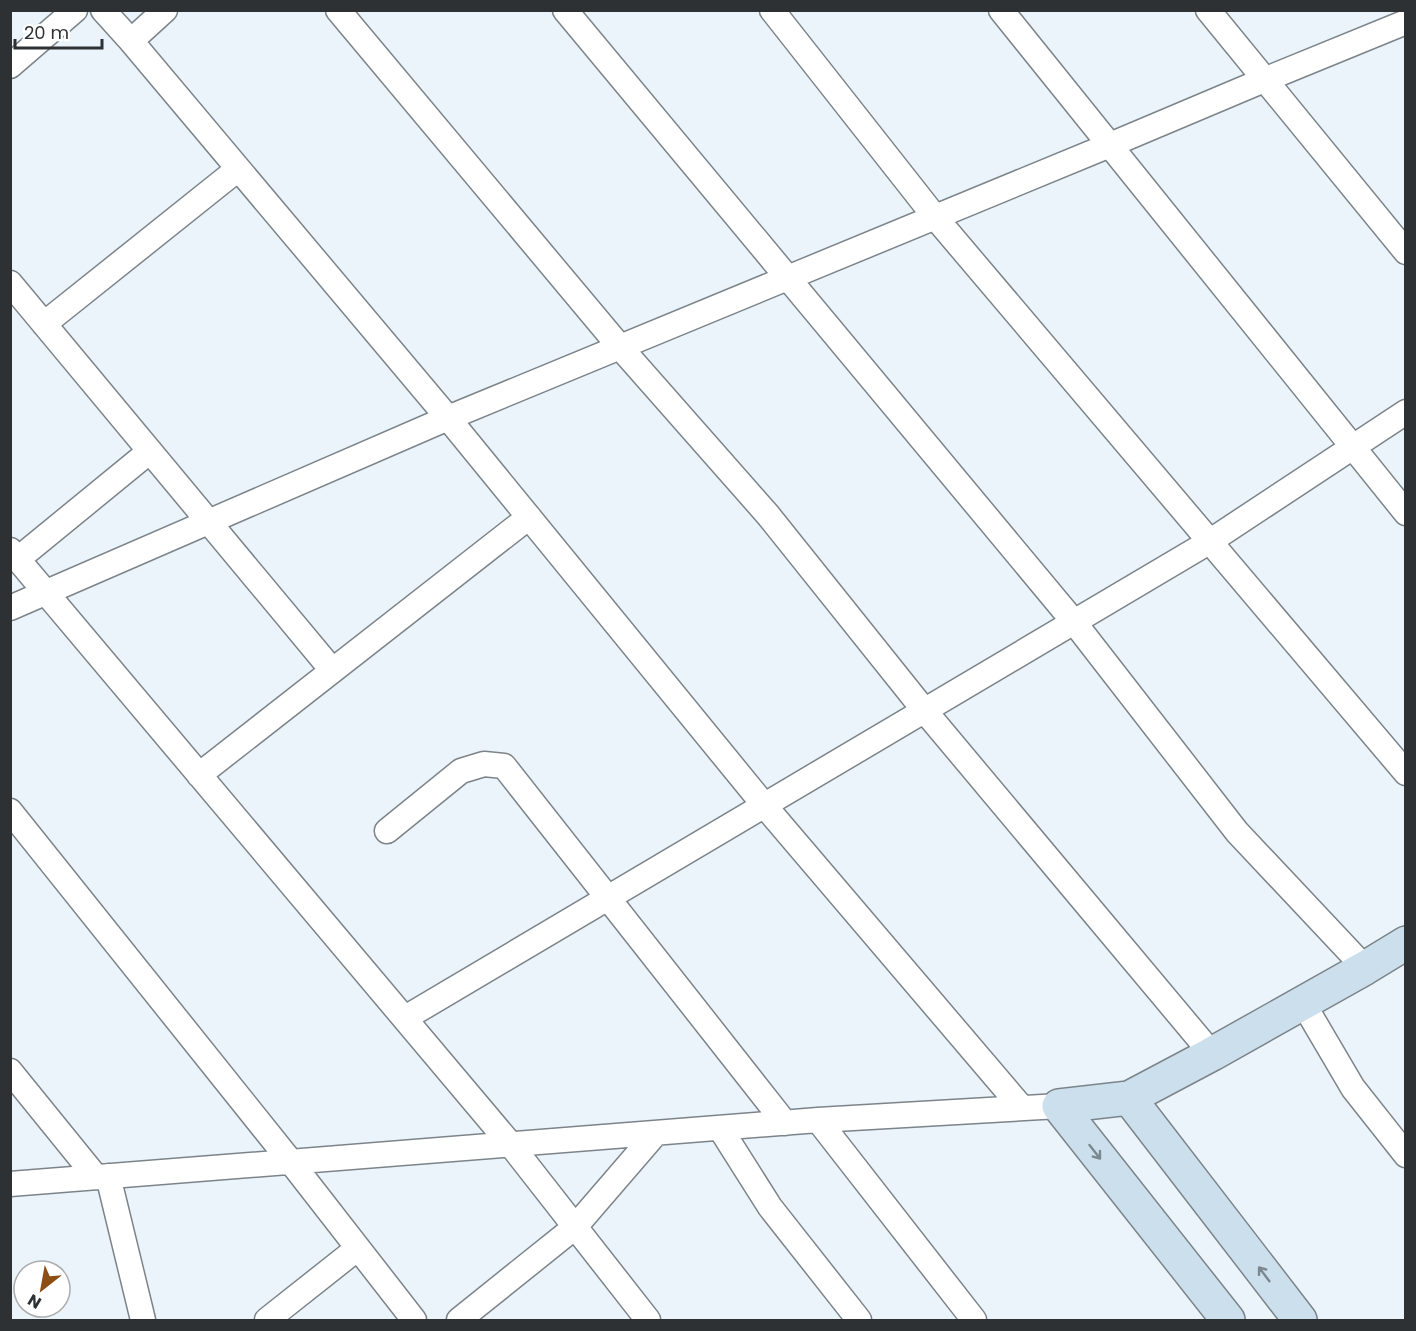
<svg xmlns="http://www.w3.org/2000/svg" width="1416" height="1331" font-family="Poppins,sans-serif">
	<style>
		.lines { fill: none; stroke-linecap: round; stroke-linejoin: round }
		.street-casing { stroke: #7c848a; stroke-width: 27 }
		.secondary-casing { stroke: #7c848a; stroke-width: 36 }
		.street { stroke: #fff; stroke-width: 24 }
		.secondary { stroke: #cbe0ec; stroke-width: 33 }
		.oneway { stroke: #7c8890 }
	</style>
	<rect width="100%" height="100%" fill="#eaf4fa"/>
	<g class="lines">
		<g class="street-casing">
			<path id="street" d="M103,10L131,41L448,418L764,805L1022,1108
				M338,10L620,347L768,515L924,710L1212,1054
				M565,10L1074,622L1237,832L1365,968
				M772,10L935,217L1406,773
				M1001,10L1406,513
				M1208,10L1406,252
				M131,41L165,10
				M10,66L75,10
				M10,283L332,670
				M44,324L238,169
				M10,550L511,1145L648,1320
				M18,559L150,451
				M10,608L448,418L1110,145L1264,80L1406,22
				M199,775L529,517
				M10,811L291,1162L414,1320
				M387,831L461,771L484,764L504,766L785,1123
				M1303,1003L1353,1088L1406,1155
				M405,1018L1209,542L1406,412
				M10,1071L96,1177
				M818,1120L974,1320
				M720,1128L770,1207L859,1320
				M108,1176L143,1320
				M10,1184L818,1120L1059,1106
				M267,1320L358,1248
				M459,1320L575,1227L656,1133"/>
		</g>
		<g class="secondary-casing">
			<path id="secondary" d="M1129,1098L1300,1320
				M1059,1106L1129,1098L1212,1054L1365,968L1406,943
				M1059,1106L1228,1320"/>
		</g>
		<use href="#street" class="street"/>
		<use href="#secondary" class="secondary"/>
	</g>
	<defs><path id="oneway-shaft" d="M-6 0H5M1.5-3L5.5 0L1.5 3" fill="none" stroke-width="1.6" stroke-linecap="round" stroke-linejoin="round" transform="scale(1.5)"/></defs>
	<g class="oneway">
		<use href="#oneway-shaft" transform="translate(1095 1152) rotate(52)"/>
		<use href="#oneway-shaft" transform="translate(1264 1274) rotate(-127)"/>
	</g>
	<rect width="1416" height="1331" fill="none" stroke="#2e3134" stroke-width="24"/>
	<g transform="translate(42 1289) rotate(211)"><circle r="28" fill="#ffffff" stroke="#abadae" stroke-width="1.5"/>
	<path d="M0-4.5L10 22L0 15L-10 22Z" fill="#8d4e15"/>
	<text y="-9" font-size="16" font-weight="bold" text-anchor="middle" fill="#2e3134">N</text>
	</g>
	<path d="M15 39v9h87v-9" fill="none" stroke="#2e3134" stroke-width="3"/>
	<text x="24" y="39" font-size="18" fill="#2e3134" stroke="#ffffff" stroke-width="4.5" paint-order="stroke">20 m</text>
</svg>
